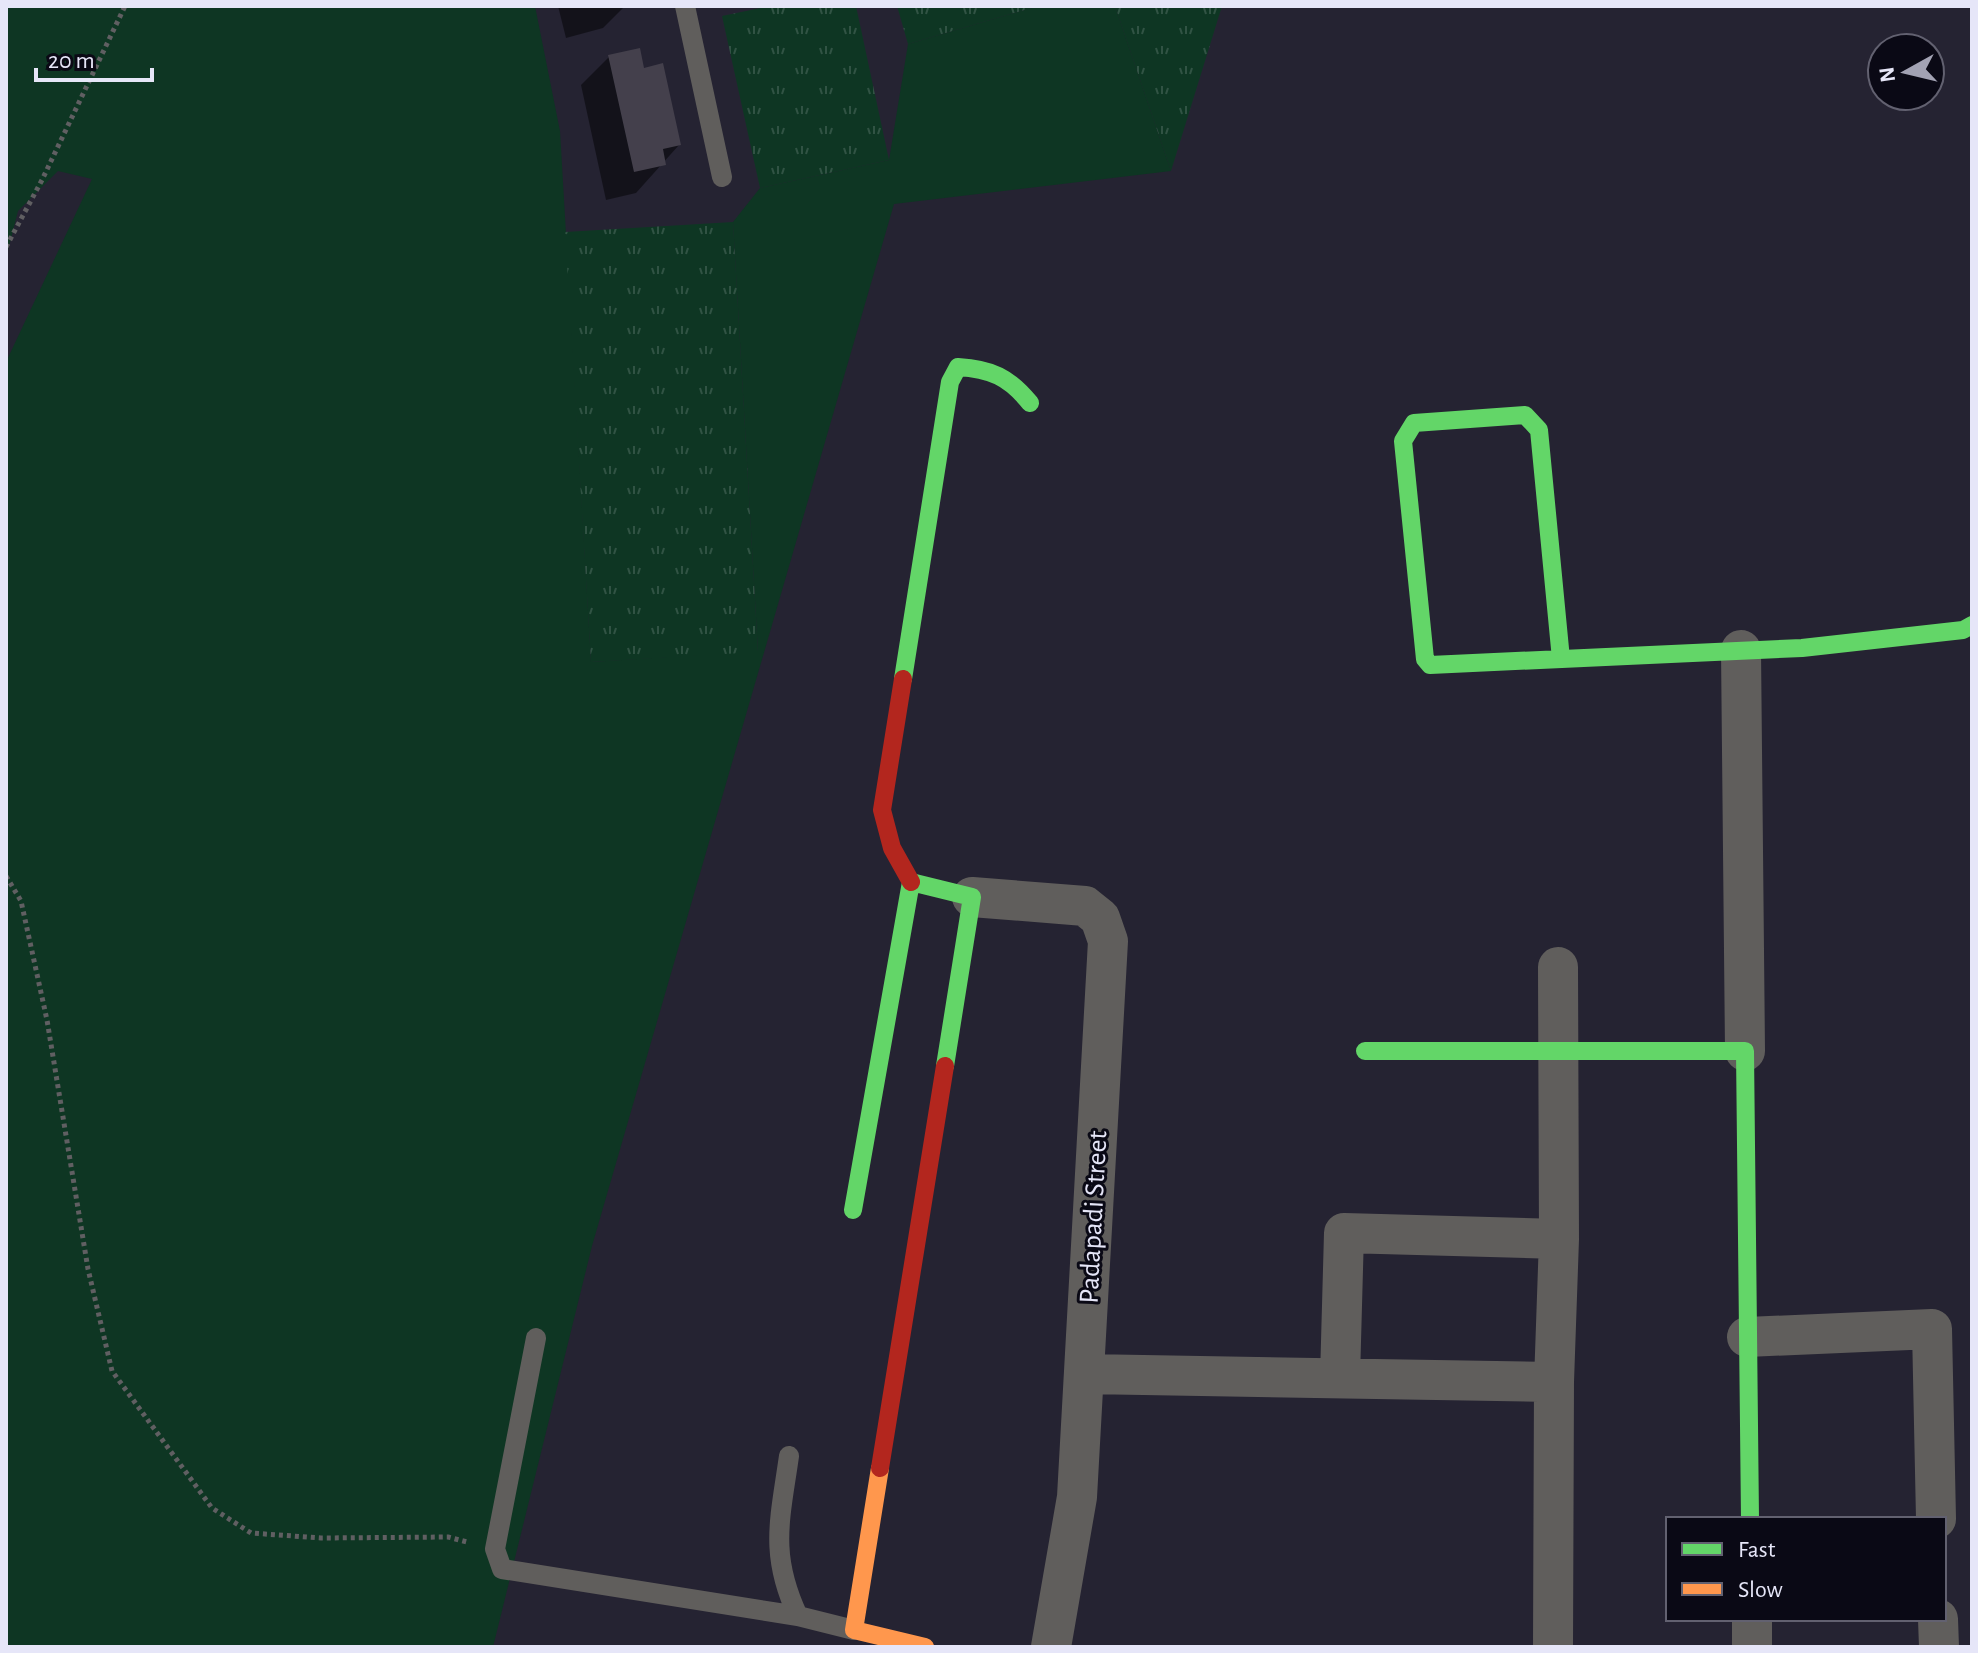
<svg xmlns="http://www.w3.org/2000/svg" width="1978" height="1653" font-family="'Alegreya Sans',sans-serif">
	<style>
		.grass { fill: #0e3623 }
		.park { fill: url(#park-tufts) }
		.shadow { fill: #0007 }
		.building { fill: #44404c }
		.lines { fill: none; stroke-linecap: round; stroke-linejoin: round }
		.path { stroke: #605f62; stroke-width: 5; stroke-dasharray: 4 4; stroke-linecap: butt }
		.lane { stroke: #605e5c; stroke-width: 20 }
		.street { stroke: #605e5c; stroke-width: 40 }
		.fast { stroke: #63d668; stroke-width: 18 }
		.slow { stroke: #ff974d; stroke-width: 18 }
		.jam { stroke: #b3261e; stroke-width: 18 }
		.labels { text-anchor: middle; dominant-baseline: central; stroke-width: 6; stroke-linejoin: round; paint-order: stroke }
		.street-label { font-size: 28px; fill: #e6e6f8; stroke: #0a0915 }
	</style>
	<defs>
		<pattern id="park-tufts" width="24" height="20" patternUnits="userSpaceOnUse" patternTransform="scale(2)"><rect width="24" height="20" fill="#0e3623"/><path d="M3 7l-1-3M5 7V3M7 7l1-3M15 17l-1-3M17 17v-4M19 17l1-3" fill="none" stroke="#315344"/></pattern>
	</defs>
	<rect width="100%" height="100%" fill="#252332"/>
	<path class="grass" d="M6,6H535L560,131L591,662L758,651L733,222L760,188L889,160L908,44L1038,6H1115L1171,171L894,204L592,1246L493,1647H6V362L92,179L58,171L18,211L6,258Z"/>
	<path class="park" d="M770,6H856L889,160L760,188L722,16Z
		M897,6H1038L908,44Z
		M1115,6H1222L1171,171Z
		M733,222L758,652L591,662L565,232Z"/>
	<path class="shadow" d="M558,6H625L603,28L566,38Z
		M609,57L643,70L679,145L636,193L606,200L581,85Z"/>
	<path class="building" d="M640,48L644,68L663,63L681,145L663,149L666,165L634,172L608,55Z"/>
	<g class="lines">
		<path class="path" d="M6,247L42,180L125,6
			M6,876L21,901L47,1020L88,1269L112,1371L212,1508L251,1533L321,1538L448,1537L467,1542"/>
		<path class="lane" d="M685,6L722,177
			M536,1338L495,1549L502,1569L798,1616L854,1630
			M789,1456C780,1520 769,1554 798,1616"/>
		<path class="street" d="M1741,650L1745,1051
			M972,897L1085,906L1100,918L1108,941L1077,1497L1051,1647
			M1747,1337L1932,1329L1936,1519
			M1086,1374L1554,1382
			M1340,1378L1344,1233L1559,1239
			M1752,1619V1647
			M1938,1619L1939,1647
			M1553,1647L1554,1382L1559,1239L1558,967"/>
		<path class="fast" d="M1561,659L1539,430L1525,415L1414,423L1403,441L1425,659L1430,665L1802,648L1963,630L1972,625
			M903,679L950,382L958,367C991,369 1009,377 1030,403
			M1365,1051H1745L1750,1519
			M853,1210L911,882L972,897L945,1066"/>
		<path class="slow" d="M880,1468L854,1630L925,1647"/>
		<path class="jam" d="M903,679L882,810L892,848L911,882
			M880,1468L945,1066"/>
	</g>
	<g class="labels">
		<g class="street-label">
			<text transform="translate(1094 1217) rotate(-87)">Padapadi Street</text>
		</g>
	</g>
	<rect width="1978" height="1653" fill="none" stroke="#e6e6f8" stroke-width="16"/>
	<rect x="1666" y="1517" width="280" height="104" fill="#0a0915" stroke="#626170" stroke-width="2"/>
	<rect x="1682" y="1543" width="40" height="12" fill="#63d668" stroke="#626170" stroke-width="2"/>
	<text x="1738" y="1557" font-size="24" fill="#e6e6f8">Fast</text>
	<rect x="1682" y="1583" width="40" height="12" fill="#ff974d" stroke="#626170" stroke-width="2"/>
	<text x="1738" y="1597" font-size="24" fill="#e6e6f8">Slow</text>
	<g transform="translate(1906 72) rotate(262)"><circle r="38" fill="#0a0915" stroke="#626170" stroke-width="2"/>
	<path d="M0-6L14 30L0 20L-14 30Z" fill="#a2a2b3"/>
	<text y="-12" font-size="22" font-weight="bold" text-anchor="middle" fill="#e6e6f8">N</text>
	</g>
	<path d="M36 68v12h116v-12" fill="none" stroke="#e6e6f8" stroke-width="4"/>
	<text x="48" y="68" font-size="24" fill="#e6e6f8" stroke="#0a0915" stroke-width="6" paint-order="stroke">20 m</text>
</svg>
